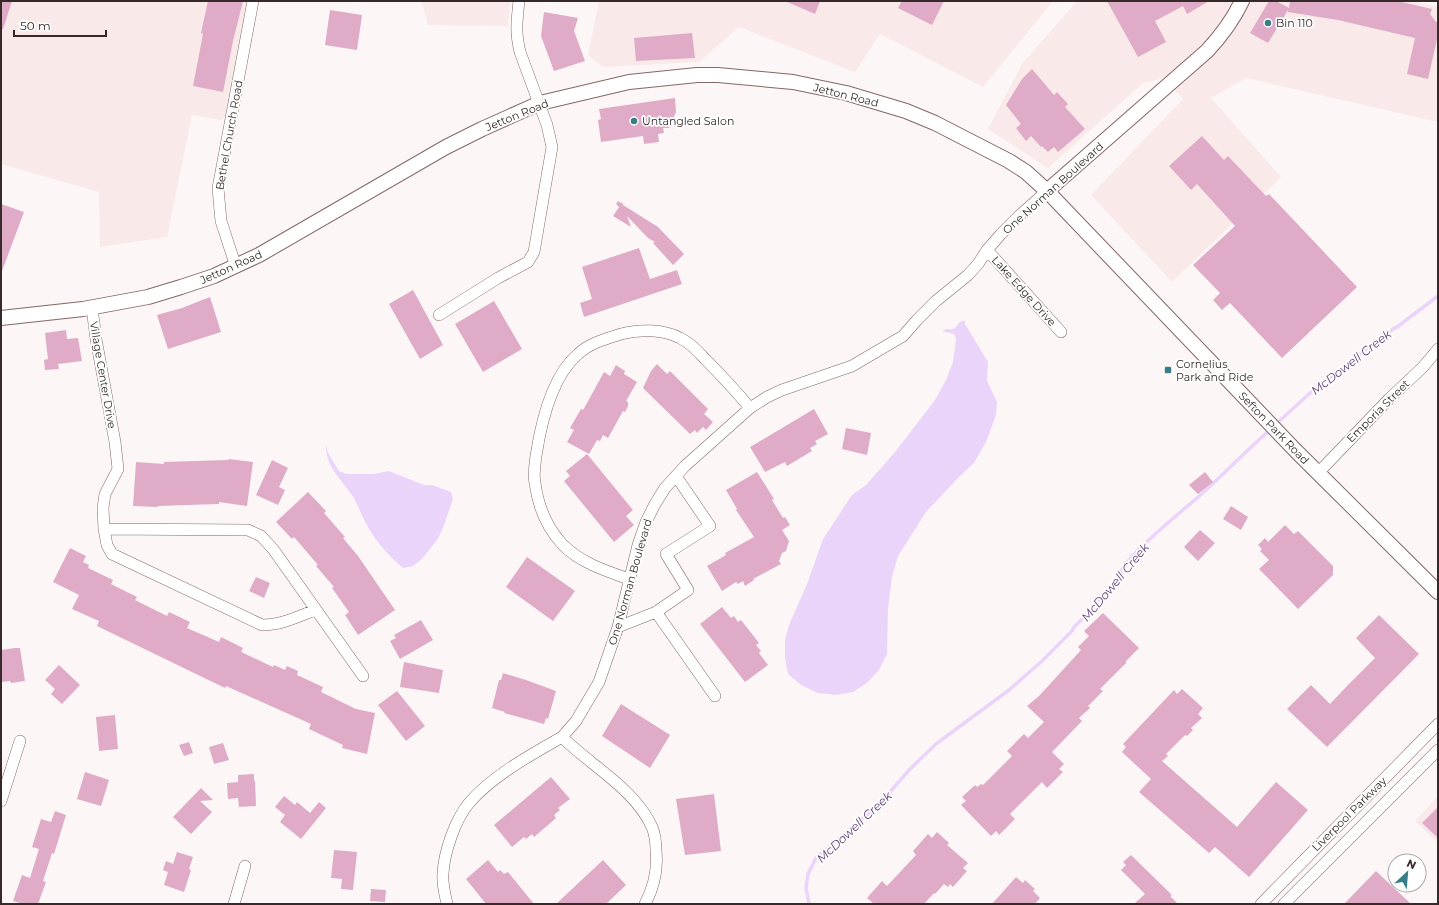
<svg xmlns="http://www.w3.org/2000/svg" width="1439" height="905" font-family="Montserrat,sans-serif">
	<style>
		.built { fill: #f9e9e8 }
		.water { fill: #ebd4fa }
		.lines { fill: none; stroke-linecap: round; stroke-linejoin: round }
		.stream { stroke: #ebd4fa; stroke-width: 3.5 }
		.building { fill: #dfabc7 }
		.minor-casing { stroke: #836867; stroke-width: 12 }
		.tertiary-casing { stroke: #836867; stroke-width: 16 }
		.minor { stroke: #fff; stroke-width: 11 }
		.tertiary { stroke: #fff; stroke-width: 14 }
		.poi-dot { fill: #387e8a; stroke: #fff; stroke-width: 1.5 }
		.labels { text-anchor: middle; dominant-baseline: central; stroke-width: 3.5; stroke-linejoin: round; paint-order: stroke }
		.poi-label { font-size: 11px; fill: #352929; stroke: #fff; text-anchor: start }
		.street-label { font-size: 11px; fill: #352929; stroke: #fff }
		.water-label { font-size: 12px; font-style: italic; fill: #5f3b74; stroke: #fff }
	</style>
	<rect width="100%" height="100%" fill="#fdf6f6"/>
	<path class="built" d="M1,1H248L228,114L221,120L192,115L167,237L100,247L99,192L1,164Z
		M422,1H510L508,26L428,25Z
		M599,1H1053L983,87L880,34L855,72L739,27L699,62L603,67L588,55Z
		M1077,1H1411L1438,7V122L1246,78L1211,98L1281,177L1172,282L1091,195L1183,99L1164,78L1143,83L1048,168L988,129L1022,64Z
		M1438,796V843L1415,821Z"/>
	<path class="water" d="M961,321H965V324L988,362L987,381L997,402L996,415L986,442L974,463L959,477L926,512L898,556L892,577L888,609L887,654L879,670L867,683L853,692L836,695L818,693L801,685L788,674L785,658V640L789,625L807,584L823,539L852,495L866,485L895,452L935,400L946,380L953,362L956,339L954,334L942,331L947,329C955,331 956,326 961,321Z
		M326,445L328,453L339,471L347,474H374L389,471L424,485H432L451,492L453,499L443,528L437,540L422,559L413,566L403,568C390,557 378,544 369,529C363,519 359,508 354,498C343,481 325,467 326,445Z"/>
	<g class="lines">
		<path class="stream" d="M1275,425L1320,384L1347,365L1369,346C1381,345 1386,331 1397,327L1438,296
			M809,904L806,888L808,874L816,858L889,796L890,792L910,769L936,744L1009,690L1042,661L1072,631L1074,627L1097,605L1098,600L1119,576C1125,555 1187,508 1206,490C1228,470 1248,449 1271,429"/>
	</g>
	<path class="building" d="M1,1H12L3,29H1Z
		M208,1H243L233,41L223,92L193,86L203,34L201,33Z
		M785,1H820L815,14Z
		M902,1H944L932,25L898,8Z
		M1107,1H1209L1187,14L1183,6L1155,21L1166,42L1138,57Z
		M1269,1H1276L1289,8L1290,1H1397L1432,9L1430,14L1436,22H1438V35L1428,79L1407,74L1415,38L1338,20L1288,12V10L1268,43L1250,33Z
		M330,10L362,15L357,50L325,45Z
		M544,12L578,18L574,31L585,61L554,71L541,36Z
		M692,33L695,58L636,61L634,38Z
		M1032,69L1054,95L1057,92L1068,104L1065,107L1085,129L1058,152L1054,147L1048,152L1042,146L1041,147L1031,136L1026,141L1016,128L1021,124L1006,105L1022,79Z
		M675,98L676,112L669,128H663L664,133L658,134L659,142L644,144L643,136L601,142L598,120L601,119L599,109Z
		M1202,136L1224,160L1228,156L1266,196L1269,194L1357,287L1282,358L1230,303L1222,310L1213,300L1220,293L1193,265L1235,226L1197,184L1191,190L1169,166Z
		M618,201L621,203L622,202L623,205L658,227L684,254L673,265L653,243L655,242L648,238L627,216L631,227L613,216L619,207L616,204Z
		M1,204L24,212L2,271H1Z
		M639,248L650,279L677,270L682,284L584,317L580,303L592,299L582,267Z
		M413,290L443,345L420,359L389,304Z
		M210,297L221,332L168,349L157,315L182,308Z
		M494,301L522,349L483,372L455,324Z
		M66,330L67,339L78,338L82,361L58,364L59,369L45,370L44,360L48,359L45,333Z
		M657,364L667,374L670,371L708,409L704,414L713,422L706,430L703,427L697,433L695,430L690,434L643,388L651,371Z
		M616,365L625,371L624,374L637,382L626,401L628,402V406L625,412L623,411L608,438L603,435L600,441L597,440L589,454L567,442L574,430L570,428L581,409L583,410L587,403L604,372L610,376Z
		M814,409L828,434L815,441L817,444L810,448L812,451L787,466L785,462L765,472L750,447Z
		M846,428L871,433L867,455L842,449Z
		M587,454L633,510L626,516L634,525L614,542L564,481L570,476L566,471Z
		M229,459L253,462L247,506L219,502V504L158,506V507L133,506L136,462L164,464V462L228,460Z
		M272,460L288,468L279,487L285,490L278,505L256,495Z
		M757,472L774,499L772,500L783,518L785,517L790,525L782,530L789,541L786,551L782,553L779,561L781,564L753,579L754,580L745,586L743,581L738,584L736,582L722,591L707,566L726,555L725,553L754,537L736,510L737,509L726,490Z
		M1205,472L1213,482L1198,494L1189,485Z
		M308,492L326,511L324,513L345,537L343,538L358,556L395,610L358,635L345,615L349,612L332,588L334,587L316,566L318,565L294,537L292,539L276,522Z
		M1231,506L1248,517L1241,530L1223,519Z
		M1285,525L1294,534L1298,531L1333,566V575L1298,609L1259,569L1269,560L1260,551L1262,549L1258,545L1265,538L1268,542Z
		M1200,530L1215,543L1198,561L1184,547Z
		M70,548L86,556L83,562L89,565L88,568L113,580L111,584L137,597L135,600L167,616L169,612L190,622L187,628L219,642L221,637L243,648L241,652L273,667L274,665L285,670L287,666L298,671L297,675L323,687L321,692L356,709L375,713L367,754L342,748L343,745L309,729L311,724L226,686L225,688L97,626L99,621L72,609L79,595L53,582Z
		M527,557L575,591L553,621L506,587Z
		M256,577L270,583L264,598L249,591Z
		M722,607L731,618L734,616L738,622L741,620L759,643L756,645L761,651L759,653L768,665L745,682L700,624Z
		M1103,613L1139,648L1126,661V663L1100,689L1103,691L1088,706L1090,708L1079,718L1082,721L1052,752L1064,764L1059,769L1063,772L1047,788L1042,782L1010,814L1015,819L999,835L996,831L991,836L961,805L966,801L962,797L975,785L977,787L981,784L983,785L1012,756L1007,751L1024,734L1028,738L1044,722L1027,706L1039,696L1081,650L1078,647L1089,636L1084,631Z
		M1379,615L1419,654L1327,747L1287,709L1311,685L1330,704L1347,686L1375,658L1356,638Z
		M421,620L433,640L400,659L390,641L396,638L394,635Z
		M15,648H20L25,681L11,683L10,681L1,682V650Z
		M404,662L443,670L439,693L400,687Z
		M59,665L80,685L62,704L51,694L55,689L45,680Z
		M503,673L526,680L556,691L548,719L546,718L544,724L504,713L505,712L492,708L499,680H501Z
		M1182,689L1203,708L1198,714L1202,718L1191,728L1193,730L1187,736L1185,735L1166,754L1168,756L1162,761L1237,827L1276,782L1308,810L1249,877L1215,847L1209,853L1139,792L1151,779L1122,752L1126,747L1123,744L1174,690L1177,694Z
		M397,691L425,726L406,741L378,705Z
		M621,704L670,735L650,768L602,736Z
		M115,715L118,749L99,751L96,717Z
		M189,742L193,753L184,756L179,745Z
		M223,743L229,760L214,764L209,747Z
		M85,772L109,780L101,806L77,799Z
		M254,774V781H255L256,806L239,807L238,798L228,799L227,783L238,782V775Z
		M551,777L570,799L558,808L560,810L554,815L556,818L548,825L534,837L532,834L526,839L524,837L512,847L494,825Z
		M201,788L213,800L200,801L212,812L191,834L173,817Z
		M714,794L721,851L685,855L676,799Z
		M284,796L295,805L297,802L310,813L319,802L326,808L301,839L280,822L285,815L275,807Z
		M1438,807V838L1422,823Z
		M55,811L66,815L54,854L52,853L43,881L46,882L38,904H23L13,901L22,875L30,878L39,849L32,847L41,819L51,822Z
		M937,832L949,843L947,845L968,863L963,868L967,871L953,887L950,884L948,887L944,884L935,894L934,893L924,904H874L867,898L882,881L887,886L916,855L913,851L928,834L932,838Z
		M334,850L357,852L353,890L341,889L342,879L331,878Z
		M177,852L193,857L189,869L191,870L184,892L164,885L168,872L163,870L166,861L173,864Z
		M1131,855L1172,895L1170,896L1178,904H1134L1145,894L1121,870L1126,865L1123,862Z
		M488,860L498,872L500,870L504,874L508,872L534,904H486L466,879Z
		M603,860L626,885L606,904H556Z
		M1376,871L1411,904H1344Z
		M1016,877L1023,883L1025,880L1035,889L1033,891L1040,898L1035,904H992Z
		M371,889L386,890L385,902L370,901Z"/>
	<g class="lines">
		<g class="minor-casing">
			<path id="minor" d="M987,250L1061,332
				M236,267L221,221L218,188L253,1
				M92,308L96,339L115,442L118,469L105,494L103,508L104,529L248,530L261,536L273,549L363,676
				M439,315L498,278L528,262L534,252L552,147L547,125L520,52C515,31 517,21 519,1
				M1318,473L1389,399L1423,367L1438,349
				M676,476L710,526L666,554L688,590L656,612L715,696
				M104,529L107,545L112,554L262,625C281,625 297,617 315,610
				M629,579C606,571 581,563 563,545C547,528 538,506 535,483C533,474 535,464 536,456C541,423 551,377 578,354C590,343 605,339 621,334C639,329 663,329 680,338C690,343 698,351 705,359C721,375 736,391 750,408
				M618,627L656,612
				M562,737L576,721L599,682L618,627L638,545L646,522L655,504L665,488L685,466L750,408L767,397L782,390L852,366L903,336L917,320L936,301L968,275L978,264L987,250L1001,234L1020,215L1047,191
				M1,801L20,741
				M234,904L245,866
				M447,904C445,894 442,884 443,874C444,852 455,820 469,803C492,776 532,754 562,737C590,765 635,789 652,827C655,834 656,843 656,851C658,870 654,887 645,904
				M1261,904L1438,724
				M1284,904L1438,750"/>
		</g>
		<g class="tertiary-casing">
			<path id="tertiary" d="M1047,191L1207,51C1221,36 1233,20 1242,1
				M1,318L83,309L148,297L181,287L214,276L259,255L446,147L482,129L540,103L629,82L697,75H718L793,82L846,93L906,111L935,123L1009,161L1026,172L1047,191L1296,451L1438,592"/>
		</g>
		<use href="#minor" class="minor"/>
		<use href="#tertiary" class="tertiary"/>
	</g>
	<g class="poi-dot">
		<circle cx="1268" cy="23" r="4"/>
		<circle cx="634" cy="121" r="4"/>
		<rect x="1164" y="366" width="8" height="8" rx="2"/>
	</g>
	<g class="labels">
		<g class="poi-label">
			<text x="1276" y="23">Bin 110</text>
			<text x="642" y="121">Untangled Salon</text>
			<text x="1176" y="364">Cornelius<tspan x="1176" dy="13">Park and Ride</tspan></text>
		</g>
		<g class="street-label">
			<text transform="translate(846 95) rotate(14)">Jetton Road</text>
			<text transform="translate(517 115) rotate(-22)">Jetton Road</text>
			<text transform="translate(229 135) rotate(-80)">Bethel Church Road</text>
			<text transform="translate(1053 188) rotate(-42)">One Norman Boulevard</text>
			<text transform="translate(231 267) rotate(-24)">Jetton Road</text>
			<text transform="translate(1024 291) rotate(48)">Lake Edge Drive</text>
			<text transform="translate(103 375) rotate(80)">Village Center Drive</text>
			<text transform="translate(1378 411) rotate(-45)">Emporia Street</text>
			<text transform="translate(1274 428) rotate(46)">Sefton Park Road</text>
			<text transform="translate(630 582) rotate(-74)">One Norman Boulevard</text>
			<text transform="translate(1349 814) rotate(-45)">Liverpool Parkway</text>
		</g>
		<g class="water-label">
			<text transform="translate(1351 362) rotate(-38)">McDowell Creek</text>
			<text transform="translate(1115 582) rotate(-50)">McDowell Creek</text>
			<text transform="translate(854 827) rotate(-43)">McDowell Creek</text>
		</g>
	</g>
	<rect width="1439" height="905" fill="none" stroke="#352929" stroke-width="4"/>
	<g transform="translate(1407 873) rotate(26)"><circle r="19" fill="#ffffff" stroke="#aea9a9"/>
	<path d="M0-3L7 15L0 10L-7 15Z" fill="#387e8a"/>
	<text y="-6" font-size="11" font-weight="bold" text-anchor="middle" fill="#352929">N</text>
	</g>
	<path d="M14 30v6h92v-6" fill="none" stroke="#352929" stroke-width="2"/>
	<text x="20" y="30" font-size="12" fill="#352929" stroke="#ffffff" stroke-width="3" paint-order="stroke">50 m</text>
</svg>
